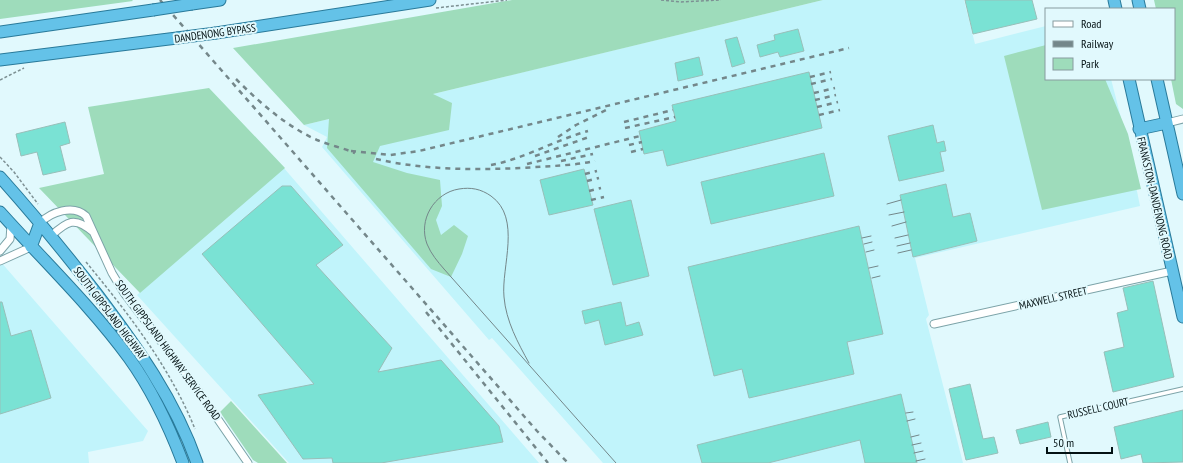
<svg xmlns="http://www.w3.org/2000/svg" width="1183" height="463" font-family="'PT Sans Narrow',sans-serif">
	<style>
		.built { fill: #c1f4fb }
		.green { fill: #9edcbb }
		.building { fill: #7ae2d4; stroke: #98bfb9 }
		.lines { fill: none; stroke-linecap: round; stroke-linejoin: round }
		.service-casing { stroke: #7ca3a8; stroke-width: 5.5 }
		.minor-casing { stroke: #7ca3a8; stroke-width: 9 }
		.trunk-casing { stroke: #297a9a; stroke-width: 13 }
		.path { stroke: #7d9093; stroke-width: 1.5; stroke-dasharray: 3 2; stroke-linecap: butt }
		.service { stroke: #fff; stroke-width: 3.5 }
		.minor { stroke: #fff; stroke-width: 7 }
		.trunk { stroke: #64c2e8; stroke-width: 11 }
		.tram { stroke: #74878a; stroke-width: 1 }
		.rail { stroke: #74878a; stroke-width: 2.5; stroke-dasharray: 5 5; stroke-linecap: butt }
		.trunk-bridge-casing { stroke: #297a9a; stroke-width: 13; stroke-linecap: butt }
		.trunk-bridge { stroke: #64c2e8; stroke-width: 11 }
		.labels { text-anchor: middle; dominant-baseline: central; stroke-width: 4; stroke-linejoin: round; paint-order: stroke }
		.street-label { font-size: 11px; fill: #031113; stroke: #e1f9fd }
	</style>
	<rect width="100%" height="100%" fill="#e1f9fd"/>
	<path class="built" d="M823,0H964L975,44L1046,26V79H1111L1126,137L1140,206L915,258L929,315L926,319L963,463H603L492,338L489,340L322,147L327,137L304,125Z
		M283,167L539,463H289L137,295Z
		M0,261L148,431L143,441L88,452L89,463H0Z"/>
	<path class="green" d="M0,0H132L133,1L0,19Z
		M512,0H823L433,94L452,103L449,130L380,146L373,162L407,173L440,180L442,206L436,220L441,235L454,225L468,236L462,254L451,277L431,269L327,148L329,119L304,125L233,48Z
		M1154,0H1183V109L1176,104L1171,79H1174V9H1156Z
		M1046,45V79H1105L1128,134L1141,189L1042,210L1004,56Z
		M209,88L285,168L140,293L39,188L104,174L88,107Z
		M231,401L287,463H258L253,460L220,412Z"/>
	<path class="building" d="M965,0H1032L1037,19L973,34Z
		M798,29L804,51L780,57L778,52L760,57L757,45L775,40L774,35Z
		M737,37L745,63L732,67L725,40Z
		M699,57L703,75L678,81L675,63Z
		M809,72L822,128L667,166L663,150L644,154L639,131L676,121L672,105Z
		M65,122L70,143L60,146L66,170L43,175L37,152L21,156L16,134Z
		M933,125L937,143L944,141L946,151L940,152L944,171L899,181L888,136Z
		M824,153L834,196L711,224L701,182Z
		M584,169L593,205L549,215L540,180Z
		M946,184L953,217L970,213L977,241L913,257L900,195Z
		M282,186H291L343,245L316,265L392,348L378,372L441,360L499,426L503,442L381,463H333L332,458L303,459L258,395L314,384L202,254Z
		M631,200L649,276L613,285L594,209Z
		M859,226L883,334L847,342L854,374L749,398L742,369L714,376L688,267Z
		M1153,281L1174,377L1113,392L1104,352L1124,347L1117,313L1128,310L1123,288Z
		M0,302H2L11,336L31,330L51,398L0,414Z
		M621,302L626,326L639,322L643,335L605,345L599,320L585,324L582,311Z
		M970,384L983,439L994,437L998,453L966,460L949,389Z
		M901,394L917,463H865L860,440L768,463H702L697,445Z
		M1183,410V462L1143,463L1141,454L1121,459L1114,427Z
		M1048,422L1051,437L1020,444L1016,430Z"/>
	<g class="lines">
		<g class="service-casing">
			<path id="service" d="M1070,463L1060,417L1183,389"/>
		</g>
		<g class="minor-casing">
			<path id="minor" d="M1167,123L1183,119
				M40,223C51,212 73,204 86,216L112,273L124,293L195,386L248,463
				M51,236C67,221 75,216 93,232
				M0,251L10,239L11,225
				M0,261L31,247
				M934,324L1172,271"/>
		</g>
		<g class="trunk-casing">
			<path id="trunk" d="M1114,0L1116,9
				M1138,0L1140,9
				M192,4L220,0
				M0,32L153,10
				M216,33L430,0
				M0,60L177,38
				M1129,79L1183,317
				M1157,79L1183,194
				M1139,129L1167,123
				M0,177C34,215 66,254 97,294C137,347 175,400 197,463
				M0,212C42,259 92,307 129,358C152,390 169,426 183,463
				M31,247L40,223"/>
		</g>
		<path class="path" d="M661,0L681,2L721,0
			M436,8L507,0
			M0,80L24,68
			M0,157L14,172L38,204
			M86,262C128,313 170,367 195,429"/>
		<use href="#service" class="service"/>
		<use href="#minor" class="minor"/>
		<use href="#trunk" class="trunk"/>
		<path class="tram" d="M887,204L901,200
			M889,215L904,212
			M892,226L906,222
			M862,238L871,236
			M895,238L908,235
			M864,244L872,242
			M897,246L910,243
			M866,252L874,250
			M898,253L911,250
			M869,268L878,266
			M872,278L880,276
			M529,363C518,343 506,321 504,297C501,267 522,218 491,196C481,189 471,187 459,189C434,193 418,220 427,244C431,254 438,262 444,269L616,463
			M906,413L913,412
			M907,421L915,419
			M911,437L919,435
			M912,445L921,443
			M914,453L923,451
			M916,461L925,459"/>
		<path class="rail" d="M160,0L537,431L568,463
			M810,77L831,72
			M236,79C260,103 286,126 317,140C329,145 343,148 355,153
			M811,84L832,79
			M814,93L835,88
			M815,100L836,95
			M817,107L838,102
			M819,115L840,110
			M624,122L673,110
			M625,128L675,117
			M558,137L576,125L606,110
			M629,145L642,142
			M351,151L390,155L419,151L849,48
			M631,152L643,149
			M535,156L589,137
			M376,159C424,170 473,170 522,168C547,166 571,166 595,161
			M561,161L593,154
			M527,164L640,136
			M491,165C524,159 555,140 588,131
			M585,174L597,171
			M587,181L599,178
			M589,191L601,188
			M591,200L604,197
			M426,312L548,463"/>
		<g class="trunk-bridge-casing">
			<path id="trunk-bridge" d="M153,10L192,4
				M177,38L216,33"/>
		</g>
		<use href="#trunk-bridge" class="trunk-bridge"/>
	</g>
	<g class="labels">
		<g class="street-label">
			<text transform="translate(215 33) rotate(-8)">DANDENONG BYPASS</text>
			<text transform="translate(1155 198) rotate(77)">FRANKSTON-DANDENONG ROAD</text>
			<text transform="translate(1053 298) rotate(-13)">MAXWELL STREET</text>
			<text transform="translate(110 313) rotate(53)">SOUTH GIPPSLAND HIGHWAY</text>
			<text transform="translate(168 350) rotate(54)">SOUTH GIPPSLAND HIGHWAY SERVICE ROAD</text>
			<text transform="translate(1098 408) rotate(-13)">RUSSELL COURT</text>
		</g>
	</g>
	<rect x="1045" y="8" width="130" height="72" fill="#e1f9fd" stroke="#889c9f"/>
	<rect x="1053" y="21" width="20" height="6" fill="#ffffff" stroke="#889c9f"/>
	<text x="1081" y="28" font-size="12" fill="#031113">Road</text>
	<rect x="1053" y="41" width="20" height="6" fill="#74878a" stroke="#889c9f"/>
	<text x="1081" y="48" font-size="12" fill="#031113">Railway</text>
	<rect x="1053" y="58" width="20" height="12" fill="#9edcbb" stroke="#889c9f"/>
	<text x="1081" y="68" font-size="12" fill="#031113">Park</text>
	<path d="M1047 447v6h65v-6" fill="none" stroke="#031113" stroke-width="2"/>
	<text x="1053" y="447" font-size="12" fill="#031113" stroke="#e1f9fd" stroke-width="3" paint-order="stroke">50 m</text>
</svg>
